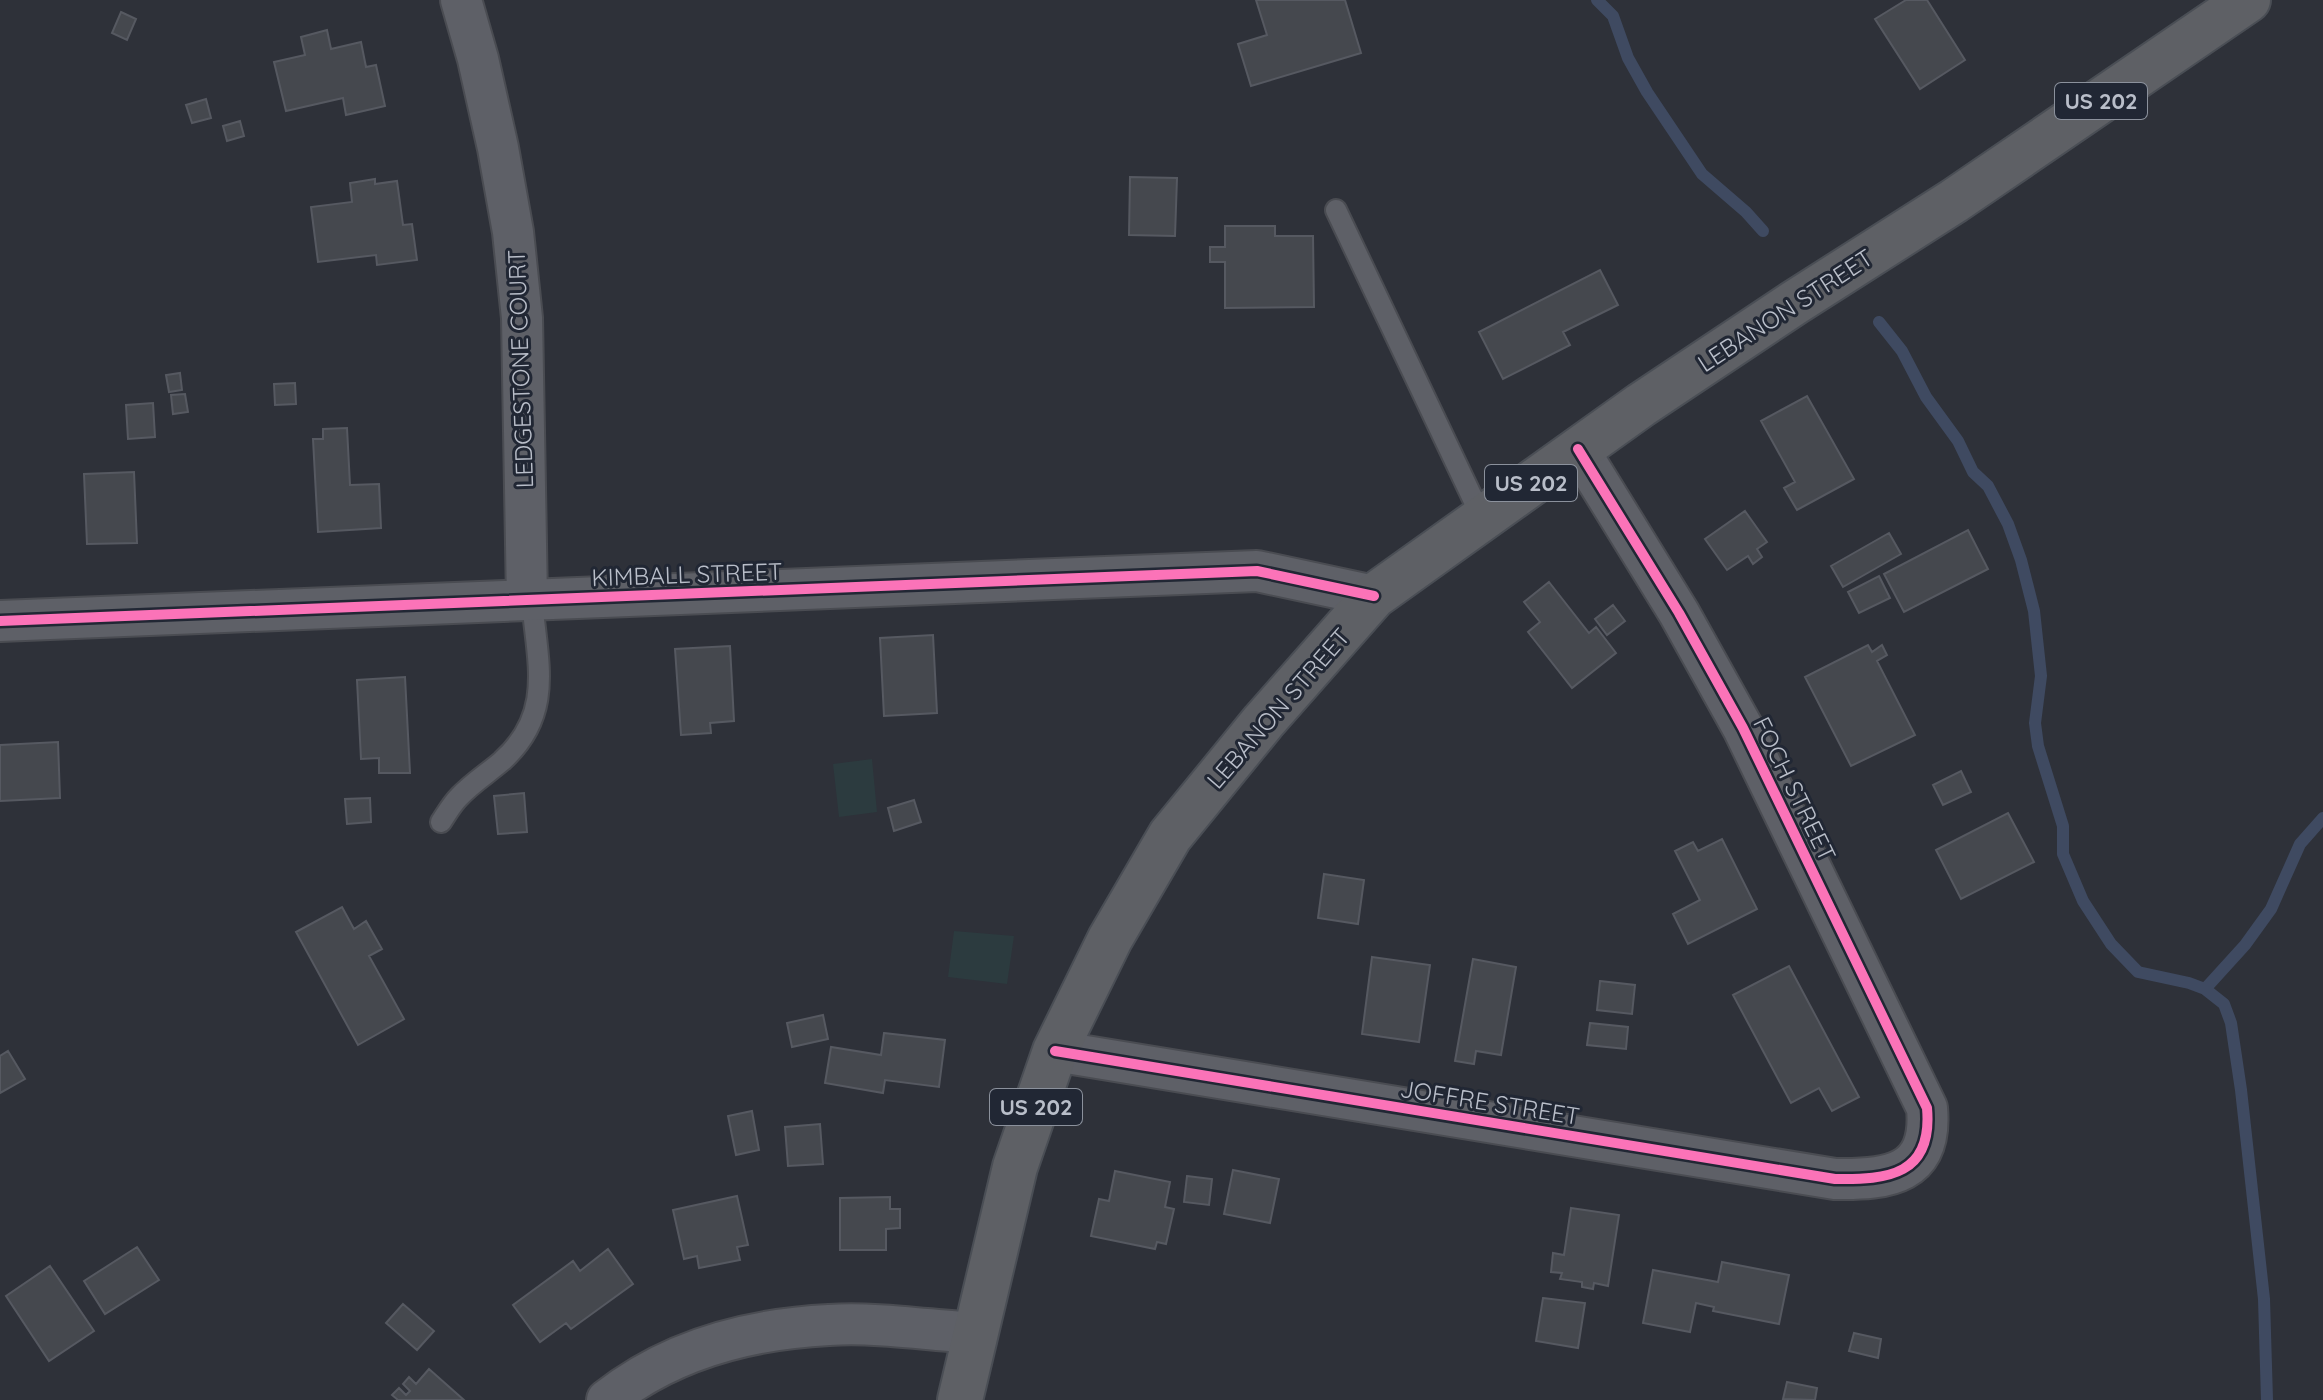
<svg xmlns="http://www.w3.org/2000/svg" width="2323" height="1400" font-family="Quicksand,sans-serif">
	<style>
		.green { fill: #2c3b3f }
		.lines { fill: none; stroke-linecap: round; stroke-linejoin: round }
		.stream { stroke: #3f4a61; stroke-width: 12 }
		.building { fill: #45484e; stroke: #565961; stroke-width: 2 }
		.service-casing { stroke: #4a4c52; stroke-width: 24 }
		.minor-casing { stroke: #4a4c52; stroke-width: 44 }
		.trunk-casing { stroke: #4a4e55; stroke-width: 48 }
		.service { stroke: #5e6067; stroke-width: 20 }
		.minor { stroke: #5e6067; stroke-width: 40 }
		.trunk { stroke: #5e6065; stroke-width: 44 }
		.cycleway-casing { stroke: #212734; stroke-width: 15 }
		.cycleway { stroke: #fb73b8; stroke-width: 10 }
		.labels { text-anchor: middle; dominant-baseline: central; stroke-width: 6; stroke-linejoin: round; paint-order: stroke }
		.shield { fill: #212734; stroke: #8b919c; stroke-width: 2 }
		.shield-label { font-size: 22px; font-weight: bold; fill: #b9bec9 }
		.street-label { font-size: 24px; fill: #b9bec9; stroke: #212734 }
	</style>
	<rect width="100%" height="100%" fill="#2e3139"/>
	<path class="green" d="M872,759L877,812L839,817L833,764Z
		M954,931L1014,936L1007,984L948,977Z"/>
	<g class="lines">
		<path class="stream" d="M1597,0L1613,16L1628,58L1647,92L1702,174L1746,212L1763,231
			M1879,322L1902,351L1926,397L1958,441L1973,472L1988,486L2008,524L2021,560L2034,611L2041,676L2035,723L2038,746L2063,826V854L2083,901L2111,944L2138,972L2189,983L2205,989L2224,1004L2231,1023L2241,1090L2264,1299L2267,1400
			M2205,989L2245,945L2271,909L2300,844L2323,818"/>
	</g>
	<path class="building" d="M1256,0H1345L1361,53L1251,86L1238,44L1267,35Z
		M1906,0H1927L1965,60L1920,89L1875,19Z
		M121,12L136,19L127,40L112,33Z
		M327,30L331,49L361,42L366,67L376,65L385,106L346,115L343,98L286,111L274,62L305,55L301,37Z
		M206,99L211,118L192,123L186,105Z
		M240,121L244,136L227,141L223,126Z
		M1130,177L1177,178L1175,236L1129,235Z
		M375,179V184L397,181L403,225L412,224L417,260L377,265L376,255L318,262L311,207L352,202L350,183Z
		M1225,226H1275V236H1313L1314,307L1225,308V262H1210V247H1225Z
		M1600,270L1618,305L1563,332L1570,345L1503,379L1479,332Z
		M180,373L182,390L169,392L166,375Z
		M295,383L296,404L275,405L274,384Z
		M185,394L188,412L173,414L171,395Z
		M1807,396L1854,479L1797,510L1784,488L1795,482L1761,421Z
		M153,403L155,437L128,439L126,405Z
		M347,428L350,485L379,484L381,528L318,532L313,439H323V429Z
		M134,472L137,543L87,544L84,474Z
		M1745,511L1767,542L1757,549L1762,557L1753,564L1748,556L1727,570L1705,539Z
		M1968,530L1988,569L1904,612L1884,574Z
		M1889,533L1901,554L1843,587L1831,566Z
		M1879,576L1890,598L1859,613L1848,592Z
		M1549,582L1589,633L1596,627L1616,653L1572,688L1528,632L1540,622L1524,602Z
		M1613,605L1625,621L1607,635L1595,619Z
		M933,635L937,713L884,716L880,638Z
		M1868,645L1872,652L1882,645L1887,655L1877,661L1915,735L1851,766L1805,677Z
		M730,646L734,721L710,723L711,733L681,735L675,649Z
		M405,677L410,773H379V758L361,759L357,680Z
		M58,742L60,798L0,801V745Z
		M1961,771L1971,792L1943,805L1933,785Z
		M524,793L527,832L498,834L494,796Z
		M370,798L371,822L347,824L345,799Z
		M914,800L921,822L894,831L888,808Z
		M2008,813L2034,862L1961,899L1936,850Z
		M1722,839L1757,909L1688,944L1673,914L1700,900L1675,851L1693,842L1698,851Z
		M1324,874L1364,880L1358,924L1318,918Z
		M342,907L354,929L366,921L382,949L369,956L404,1019L358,1045L296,932Z
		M1372,957L1430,965L1419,1042L1362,1034Z
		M1473,959L1516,967L1501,1055L1476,1051L1474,1064L1455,1061Z
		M1789,966L1859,1097L1832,1111L1819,1088L1791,1103L1733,995Z
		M1600,981L1635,985L1632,1014L1597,1010Z
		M823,1015L828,1039L792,1047L787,1023Z
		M1590,1023L1628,1027L1626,1049L1587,1045Z
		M884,1033L945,1040L939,1087L885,1080L883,1093L825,1083L831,1047L881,1055Z
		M8,1051L25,1079L0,1093V1056Z
		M752,1111L759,1150L736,1155L728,1116Z
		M820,1124L823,1164L788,1166L785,1127Z
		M1233,1170L1279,1179L1270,1223L1224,1214Z
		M1115,1171L1170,1182L1165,1207L1174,1209L1166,1244L1157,1242L1155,1249L1091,1236L1099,1199L1109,1201Z
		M1187,1176L1212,1179L1209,1205L1184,1202Z
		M737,1196L748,1245L737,1247L740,1260L699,1268L697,1256L684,1259L673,1210Z
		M890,1197V1209H900V1228L886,1229V1250H840V1198Z
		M1571,1208L1619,1215L1608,1286L1594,1283L1593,1289L1582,1287V1282L1560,1279L1562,1273L1551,1272L1553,1253L1564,1255Z
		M137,1247L159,1280L105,1314L84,1281Z
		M608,1249L633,1284L571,1329L566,1323L540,1342L513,1305L573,1261L580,1271Z
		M1722,1262L1789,1275L1779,1324L1713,1311L1714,1307L1696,1303L1690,1332L1643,1323L1653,1270L1718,1282Z
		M50,1266L94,1331L49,1361L6,1296Z
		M1543,1298L1585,1303L1578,1348L1536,1341Z
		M403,1304L434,1331L417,1350L386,1323Z
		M1854,1333L1881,1339L1878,1358L1849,1351Z
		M429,1369L464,1400H398L392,1395L399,1388L406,1395L410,1391L403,1384L409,1377L416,1384Z
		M1787,1382L1817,1388L1815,1400L1783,1399Z"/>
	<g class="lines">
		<g class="service-casing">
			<path id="service" d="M1336,210L1482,518
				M441,822C447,813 452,804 459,797C472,783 488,773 502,761C555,713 537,662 532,600"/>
		</g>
		<g class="minor-casing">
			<path id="minor" d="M461,0L478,59L498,148L513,232L522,318L527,600
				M0,621L1257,571L1374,596
				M1055,1051L1835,1179C1888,1180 1933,1175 1927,1108L1743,728L1679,613L1578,449
				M607,1400C670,1350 749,1329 829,1325C877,1322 927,1330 975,1333"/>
		</g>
		<g class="trunk-casing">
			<path id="trunk" d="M960,1400L1015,1167L1055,1051L1110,939L1170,836L1263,722L1374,596L1641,405L1794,303L1954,201L2248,0"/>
		</g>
		<use href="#service" class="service"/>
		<use href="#minor" class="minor"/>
		<use href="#trunk" class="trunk"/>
		<g class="cycleway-casing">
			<path id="cycleway" d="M0,621L1257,571L1374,596
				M1055,1051L1835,1179C1888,1180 1933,1175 1927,1108L1743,728L1679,613L1578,449"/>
		</g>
		<use href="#cycleway" class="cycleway"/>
	</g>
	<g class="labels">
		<g class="shield">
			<rect x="2055" y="83" width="92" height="36" rx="6"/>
			<rect x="1485" y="465" width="92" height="36" rx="6"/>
			<rect x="990" y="1089" width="92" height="36" rx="6"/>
		</g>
		<g class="shield-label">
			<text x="2101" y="101">US 202</text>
			<text x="1531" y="483">US 202</text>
			<text x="1036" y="1107">US 202</text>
		</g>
		<g class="street-label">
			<text transform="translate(1785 310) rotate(-33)">LEBANON STREET</text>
			<text transform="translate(520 369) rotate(-92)">LEDGESTONE COURT</text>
			<text transform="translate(687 574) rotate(-2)">KIMBALL STREET</text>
			<text transform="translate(1278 708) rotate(-49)">LEBANON STREET</text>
			<text transform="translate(1795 789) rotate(64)">FOCH STREET</text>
			<text transform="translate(1490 1102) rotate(9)">JOFFRE STREET</text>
		</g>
	</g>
</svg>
